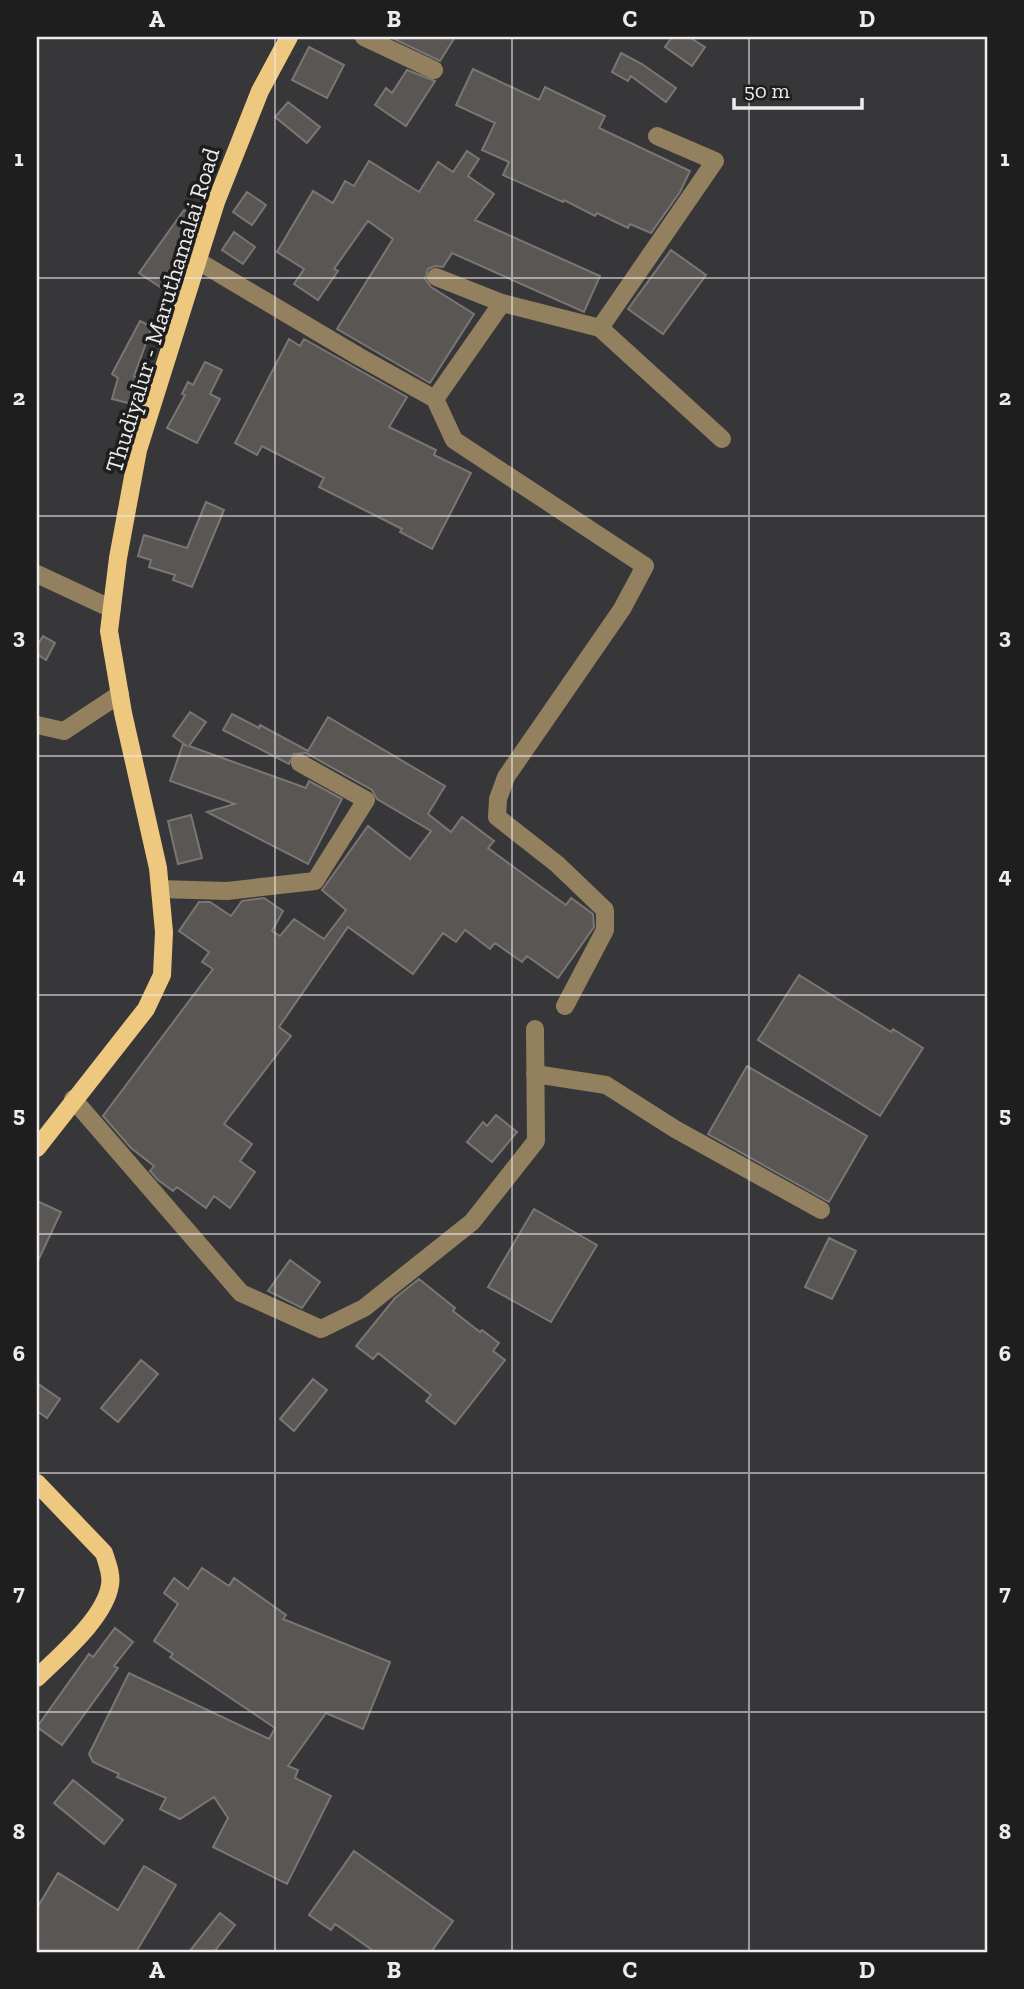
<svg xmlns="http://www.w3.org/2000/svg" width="1024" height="1989" font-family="'Zilla Slab',serif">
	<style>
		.building { fill: #595654; stroke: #797674; stroke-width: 2 }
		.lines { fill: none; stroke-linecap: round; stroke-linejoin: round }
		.minor { stroke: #92805e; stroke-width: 18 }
		.major { stroke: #eec87f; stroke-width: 18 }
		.grid { fill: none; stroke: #ededef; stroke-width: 2; stroke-opacity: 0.55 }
		.labels { text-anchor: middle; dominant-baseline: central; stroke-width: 7; stroke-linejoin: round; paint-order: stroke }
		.street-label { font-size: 24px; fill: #ededef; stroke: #1e1e1f }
		.neatline { fill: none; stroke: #ededef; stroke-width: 2.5 }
		.grid-label { font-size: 23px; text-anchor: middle; font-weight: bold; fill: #ededef }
	</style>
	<rect width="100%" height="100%" fill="#373639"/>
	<path class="building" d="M390,37H455L440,61Z
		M672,37H689L705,47L692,66L665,47Z
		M309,47L344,65L327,98L292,80Z
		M621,53L642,64L676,88L666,102L631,76L628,81L612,72Z
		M473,69L539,100L545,87L580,104L605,116L599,128L690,171L680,192L651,233L630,224L628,228L597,213L595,216L564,200L563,202L503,175L509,162L482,150L495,123L456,105Z
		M407,70L435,81L406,126L375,105L386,88L392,93Z
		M288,102L320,127L307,143L275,117Z
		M467,151L479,159L468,176L494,194L475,220L600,276L584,312L452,253L443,267L435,266L428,269L425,279L431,287L474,314L430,383L337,329L393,239L368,221L334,269L338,271L318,300L294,284L304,269L277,252L313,191L333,203L345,181L354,186L369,161L419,192L438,162L453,172Z
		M247,192L266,205L252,225L233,212Z
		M184,210L196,218L185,235L192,240L185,261L175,276L180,279L169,293L139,273Z
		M234,232L255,247L243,264L222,250Z
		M671,250L706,275L663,334L628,309Z
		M140,321L152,327L134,376L139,379L132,404L112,399L118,378L112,374Z
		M289,339L300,346L304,339L407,397L389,427L436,450L434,455L471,473L432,549L400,532L402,529L319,487L324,478L262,446L257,455L235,443Z
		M205,362L222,370L210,394L220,399L197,443L167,428L185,395L182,394L188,382L193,385Z
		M206,502L224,510L192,587L173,580L175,575L149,567L151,560L138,556L144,535L187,548Z
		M43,636L55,643L46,660L37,654V646Z
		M190,712L206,722L189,746L306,788L309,781L342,799L308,864L207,812L235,804L170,781L183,744L187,746L173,736Z
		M232,714L259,728L260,725L308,751L328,717L445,786L428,814L451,832L462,817L494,841L488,848L515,868L566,905L571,898L593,914L594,927L558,978L527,956L522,962L495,943L490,949L465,930L456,942L443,933L413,974L348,927L279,1027L291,1036L224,1124L252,1144L240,1161L255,1172L230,1208L214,1196L206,1208L177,1187L173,1191L158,1180L150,1171L154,1166L131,1148L103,1116L213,969L202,962L209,952L179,931L199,902H210L231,916L242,901L264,898L283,911L272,931L280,936L294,919L324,939L346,910L322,890L368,826L410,859L431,831L377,799L372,790L306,753L294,754L289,764L223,730Z
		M191,815L202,858L178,864L168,821Z
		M799,975L891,1032L893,1029L923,1048L880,1116L758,1040Z
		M747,1066L867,1136L829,1202L708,1134Z
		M496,1115L517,1132L492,1162L467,1142L483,1122L487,1126Z
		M37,1201L61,1212L37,1263Z
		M534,1209L597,1245L551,1322L488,1287Z
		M829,1238L856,1251L832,1299L805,1287Z
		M290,1260L320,1282L302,1308L268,1291Z
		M419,1279L455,1308L453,1311L480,1332L482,1330L499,1343L493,1351L505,1360L455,1424L426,1401L431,1395L378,1353L373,1359L356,1346L395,1298Z
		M141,1360L158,1374L118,1422L101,1408Z
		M313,1379L327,1390L294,1431L280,1419Z
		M37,1383L60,1399L47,1418L37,1411Z
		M202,1568L229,1586L234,1578L286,1615L283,1619L390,1662L363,1729L326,1713L288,1766L298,1770L295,1778L331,1796L287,1884L213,1847L228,1818L214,1797L180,1819L160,1809L166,1798L117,1777L119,1774L93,1762L89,1754L129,1673L269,1739L275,1728L170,1657L173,1654L154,1641L178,1604L164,1593L174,1578L188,1589Z
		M115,1628L133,1642L114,1666L118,1668L62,1745L37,1727L89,1654L93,1657Z
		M73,1780L123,1820L104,1844L54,1803Z
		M354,1851L453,1921L431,1952H375L335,1924L331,1930L309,1915Z
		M144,1866L176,1885L136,1952H37V1908L58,1873L118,1910Z
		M220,1913L235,1925L214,1952H189Z"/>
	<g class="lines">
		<path class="minor" d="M364,37L434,70
			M198,261L358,356L435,399L454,440L645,566L622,609L506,777L498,799L497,817L557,864L605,910V930L565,1006
			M436,277L502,303L600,328L722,439
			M600,328L715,161L657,136
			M435,399L502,303
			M37,574L112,609
			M37,725L64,731L120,694
			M160,889L227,891L315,881L366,800L300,763
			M535,1074L606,1085L675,1129L821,1210
			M73,1099L241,1293L321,1329L364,1308L472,1222L536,1141L535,1029"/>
		<path class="major" d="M37,1148L146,1009L162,975L164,932L158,868L123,713L109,631L118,558L138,450L216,202L260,91L289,37
			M37,1483L104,1553C107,1563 112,1574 110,1585C105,1618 60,1655 37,1678"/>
	</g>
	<path class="grid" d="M275,37V1952M512,37V1952M749,37V1952M37,278H987M37,516H987M37,756H987M37,995H987M37,1234H987M37,1473H987M37,1712H987"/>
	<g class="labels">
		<g class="street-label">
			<text transform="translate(162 310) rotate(-73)">Thudiyalur - Maruthamalai Road</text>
		</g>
	</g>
	<rect width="1024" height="1989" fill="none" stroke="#1e1e1f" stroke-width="77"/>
	<path d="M734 98v10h128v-10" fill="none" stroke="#ededef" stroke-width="3.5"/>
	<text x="744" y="98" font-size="21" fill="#ededef" stroke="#1e1e1f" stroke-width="5" paint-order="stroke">50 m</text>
	<rect x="38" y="38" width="948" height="1913" class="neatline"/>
	<g class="grid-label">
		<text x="157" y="27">A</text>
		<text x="394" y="27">B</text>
		<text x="630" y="27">C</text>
		<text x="867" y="27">D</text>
		<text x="19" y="166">1</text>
		<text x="1005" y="166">1</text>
		<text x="19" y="405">2</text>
		<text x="1005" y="405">2</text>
		<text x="19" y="644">3</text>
		<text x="1005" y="644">3</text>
		<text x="19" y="883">4</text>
		<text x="1005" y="883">4</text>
		<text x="19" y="1122">5</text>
		<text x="1005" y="1122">5</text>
		<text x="19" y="1361">6</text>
		<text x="1005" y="1361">6</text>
		<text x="19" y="1600">7</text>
		<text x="1005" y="1600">7</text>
		<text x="19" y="1839">8</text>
		<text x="1005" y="1839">8</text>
		<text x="157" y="1978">A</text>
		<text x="394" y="1978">B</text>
		<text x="630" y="1978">C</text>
		<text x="867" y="1978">D</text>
	</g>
</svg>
